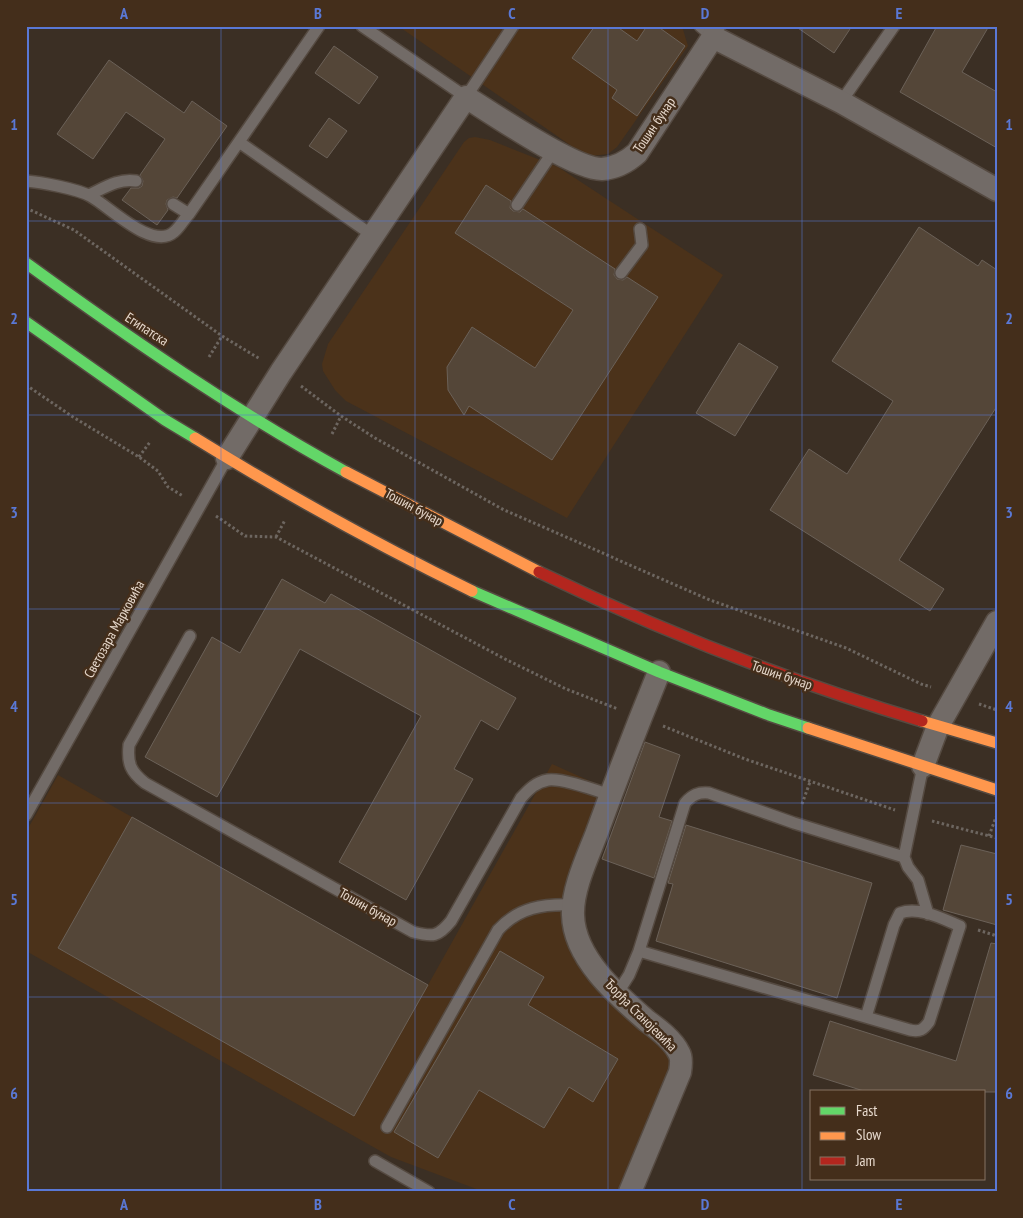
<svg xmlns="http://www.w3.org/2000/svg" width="1023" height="1218" font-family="'PT Sans Narrow',sans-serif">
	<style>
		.built { fill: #4b321a }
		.building { fill: #544638; stroke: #6b6158 }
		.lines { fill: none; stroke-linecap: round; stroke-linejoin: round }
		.lane-casing { stroke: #554a41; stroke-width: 14 }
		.street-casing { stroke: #554a41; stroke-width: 25 }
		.fast-casing { stroke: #554a41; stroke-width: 14 }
		.slow-casing { stroke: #554a41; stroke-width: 14 }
		.jam-casing { stroke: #554a41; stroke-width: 14 }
		.path { stroke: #6d6660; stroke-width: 3; stroke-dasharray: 2.5 2.5; stroke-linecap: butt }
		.lane { stroke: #726b67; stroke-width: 11 }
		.street { stroke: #726b67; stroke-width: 22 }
		.fast { stroke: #63d668; stroke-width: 11 }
		.slow { stroke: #ff974d; stroke-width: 11 }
		.jam { stroke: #b3261e; stroke-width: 11 }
		.grid { fill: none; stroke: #5a78d5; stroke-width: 1; stroke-opacity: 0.55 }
		.labels { text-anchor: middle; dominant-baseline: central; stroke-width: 5; stroke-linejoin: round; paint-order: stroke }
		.street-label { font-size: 14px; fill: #e7d9cd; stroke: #442e1b }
		.neatline { fill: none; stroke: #5a78d5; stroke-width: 2 }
		.grid-label { font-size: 16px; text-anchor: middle; font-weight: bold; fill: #5a78d5 }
	</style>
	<rect width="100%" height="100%" fill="#3b2f24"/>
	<path class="built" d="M398,26H682L688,46L617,147L608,154L592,156L583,154Z
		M475,137L490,140L558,167L723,275L567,518L346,401L335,390L323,371L322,364L328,344L464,142L469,138Z
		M552,764L612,791L573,916L633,1008L680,1072L619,1192H511L479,1190L391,1157L26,951V832L58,775L428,985Z"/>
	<path class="building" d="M595,26H616L637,41L647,26H657L685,46L637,116L612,98L617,90L572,58Z
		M795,26H852L834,53Z
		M937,26H989L962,72L997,92V148L900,92Z
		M334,46L378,77L359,104L315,73Z
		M109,60L184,113L192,101L227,126L177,198L173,197L167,200L166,204L168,210L157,225L122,200L131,188H139L142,186L143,181L140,175L165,139L126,112L93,159L57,134Z
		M329,118L347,131L327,158L309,146Z
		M486,185L511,201L510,208L513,211L520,212L523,209L615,269L614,275L617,279L623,280L627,277L658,297L552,460L469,406L464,415L448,390L447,367L472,327L535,368L573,310L455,233Z
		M919,227L978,266L982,260L997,270V406L899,560L944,589L930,611L770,510L809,449L847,474L893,401L832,361Z
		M739,343L778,367L735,436L696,413Z
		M282,579L325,603L331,594L516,698L498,730L481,720L454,769L473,779L406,900L339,862L421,716L300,649L217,797L145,757L212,637L240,653Z
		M645,742L680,755L659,817L672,821L654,878L602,859Z
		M132,817L428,985L354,1116L58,948Z
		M686,825L872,883L837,998L656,941L673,884L668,883Z
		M961,845L997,854V925L943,910Z
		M991,943L997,944V1092H867L813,1075L830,1021L956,1061Z
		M500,951L544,977L528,1005L618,1059L593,1102L569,1087L544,1128L479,1090L438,1158L394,1132Z"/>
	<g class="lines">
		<g class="lane-casing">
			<path id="lane" d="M362,26L466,97L513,26
				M700,26L713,37L720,26
				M841,102L894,26
				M239,142L372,235
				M26,181C40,182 78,189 90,196C109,206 152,251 174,232C180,227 184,219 189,214L319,26
				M89,195C104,188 119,178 136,181
				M173,204L189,214
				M517,205L554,150
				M621,273L642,245L640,229
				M190,636L129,745C127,764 131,772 145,783L413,932C433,937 438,937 451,921L521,798C529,789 536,782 548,780C562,778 595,790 610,795
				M26,815L227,458
				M904,857L923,766
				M639,951L910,1030C920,1032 923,1030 929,1022L960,926C943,919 919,906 900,913L894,925L866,1017
				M617,994L629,975L639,951L685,803C692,795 698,792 709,793L794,823L904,857L908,867L918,880L928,914
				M387,1127L498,930C519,907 543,904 573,905
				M375,1161L429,1192"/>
		</g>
		<g class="street-casing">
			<path id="street" d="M227,458L281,372L466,97C493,114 575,170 602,169C616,168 627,162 637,153L713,37L841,102L997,190
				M923,766L938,726L997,622
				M630,1192L680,1072C681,1066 682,1058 679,1053C673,1040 658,1029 647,1021C617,995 574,958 573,915C572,890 587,858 596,835C616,780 637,726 659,672"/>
		</g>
		<g class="fast-casing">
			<path id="fast" d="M26,263C129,338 235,411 346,472
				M26,322L165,420L195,438
				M472,591L659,672L769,715L808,728"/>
		</g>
		<g class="slow-casing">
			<path id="slow" d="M195,438C284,493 378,545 472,591
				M346,472L539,572
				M922,721L997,743
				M808,728L997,790"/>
		</g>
		<g class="jam-casing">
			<path id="jam" d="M539,572C663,632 789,681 922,721"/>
		</g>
		<path class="path" d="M26,208L74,230L222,336L260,359
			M209,357L222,336
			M26,385L73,417L139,457L158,471L168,487L183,496
			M301,386L341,416L375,438L504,510L710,600L846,648L921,684L931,687
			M332,434L341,416
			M139,457L150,442
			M216,516L245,536L276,537L505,659L566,689L618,709
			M276,537L285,520
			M979,704L997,710
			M663,726L745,759L895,810
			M802,804L810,782
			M932,821L997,838
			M989,836L996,817
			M978,930L997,936"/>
		<use href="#lane" class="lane"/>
		<use href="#street" class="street"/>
		<use href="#fast" class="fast"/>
		<use href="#slow" class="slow"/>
		<use href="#jam" class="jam"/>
	</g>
	<path class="grid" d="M221,26V1192M415,26V1192M608,26V1192M802,26V1192M26,221H997M26,415H997M26,609H997M26,803H997M26,997H997"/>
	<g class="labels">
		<g class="street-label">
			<text transform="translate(654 125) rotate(-56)">Тошин бунар</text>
			<text transform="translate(147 329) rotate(33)">Египатска</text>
			<text transform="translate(414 507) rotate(28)">Тошин бунар</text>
			<text transform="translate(114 629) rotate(-61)">Светозара Марковића</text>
			<text transform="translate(782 675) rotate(19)">Тошин бунар</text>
			<text transform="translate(368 907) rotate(29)">Тошин бунар</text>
			<text transform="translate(641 1015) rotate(45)">Ђорђа Станојевића</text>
		</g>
	</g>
	<rect width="1023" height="1218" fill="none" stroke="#442e1b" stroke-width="55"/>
	<rect x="810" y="1090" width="175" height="90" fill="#442e1b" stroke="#857262"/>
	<rect x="820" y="1107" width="25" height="8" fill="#63d668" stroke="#857262"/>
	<text x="856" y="1116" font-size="15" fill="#e7d9cd">Fast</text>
	<rect x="820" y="1132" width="25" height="8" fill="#ff974d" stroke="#857262"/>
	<text x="856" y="1140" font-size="15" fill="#e7d9cd">Slow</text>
	<rect x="820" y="1157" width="25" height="8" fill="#b3261e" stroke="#857262"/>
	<text x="856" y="1166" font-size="15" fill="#e7d9cd">Jam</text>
	<rect x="28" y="28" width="968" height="1162" class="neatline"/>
	<g class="grid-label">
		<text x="124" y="19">A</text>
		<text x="318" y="19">B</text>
		<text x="512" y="19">C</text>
		<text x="705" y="19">D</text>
		<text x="899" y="19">E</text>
		<text x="14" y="130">1</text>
		<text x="1009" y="130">1</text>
		<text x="14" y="324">2</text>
		<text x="1009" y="324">2</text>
		<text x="14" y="518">3</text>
		<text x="1009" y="518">3</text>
		<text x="14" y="712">4</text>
		<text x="1009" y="712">4</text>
		<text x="14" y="905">5</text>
		<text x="1009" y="905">5</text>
		<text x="14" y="1099">6</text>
		<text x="1009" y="1099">6</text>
		<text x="124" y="1210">A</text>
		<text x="318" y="1210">B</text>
		<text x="512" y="1210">C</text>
		<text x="705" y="1210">D</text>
		<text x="899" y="1210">E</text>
	</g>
</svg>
